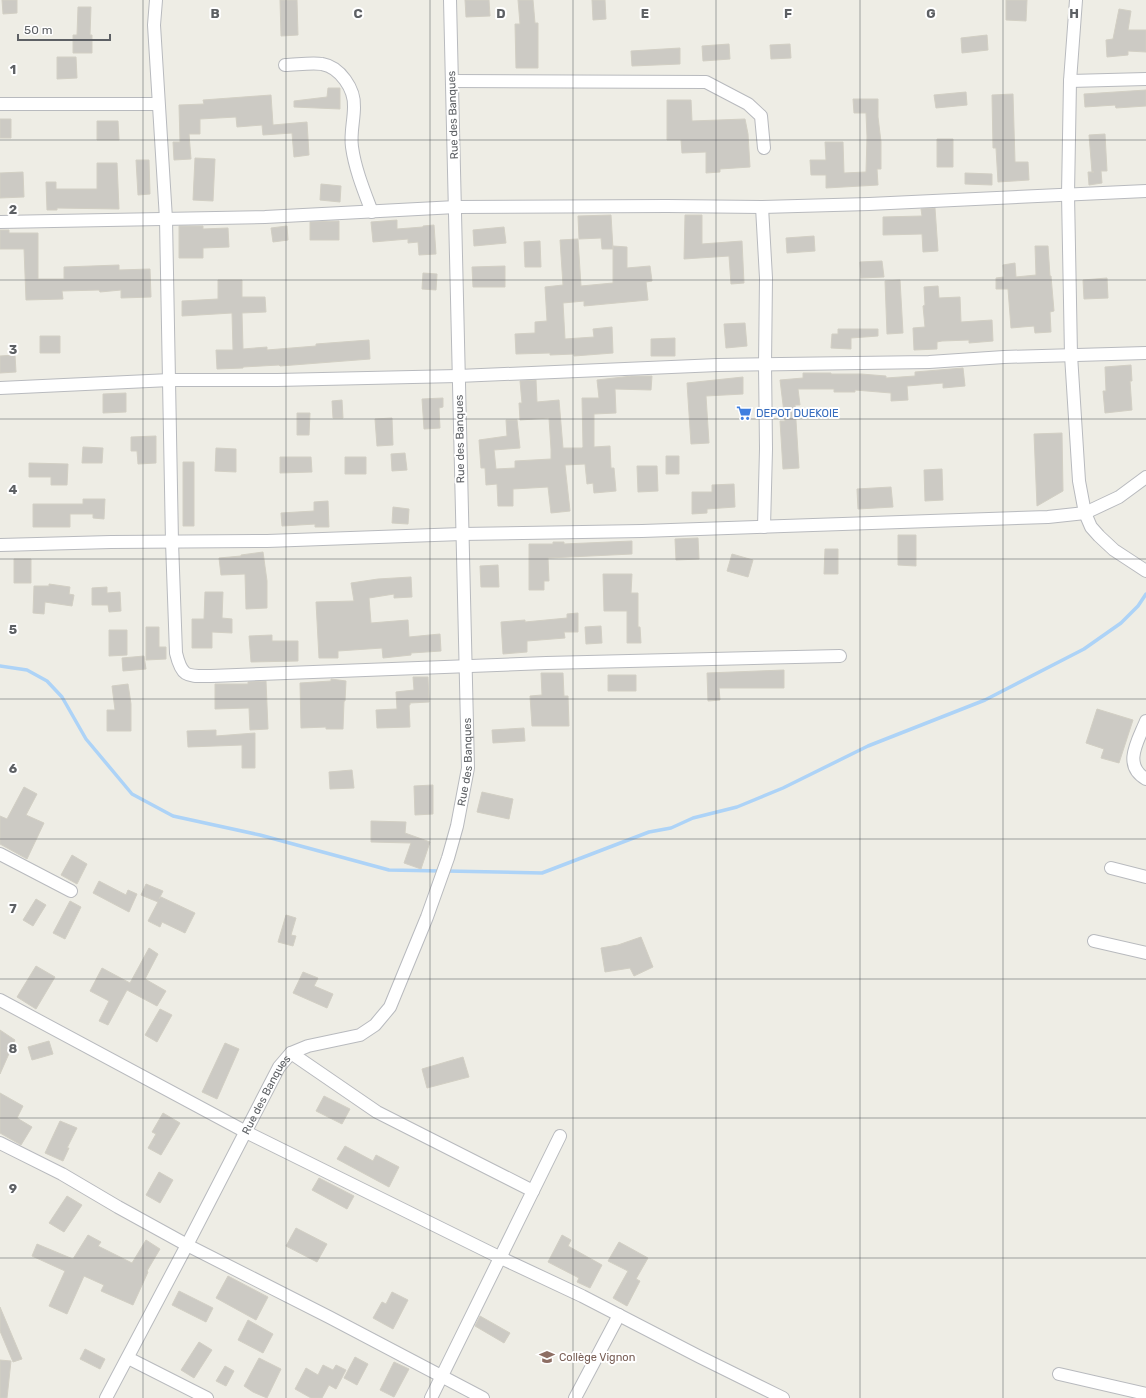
<svg xmlns="http://www.w3.org/2000/svg" width="1146" height="1398" font-family="Rubik,sans-serif">
	<style>
		.lines { fill: none; stroke-linecap: round; stroke-linejoin: round }
		.stream { stroke: #add3f7; stroke-width: 3.5 }
		.building { fill: #cccac4; stroke: #d2cfc4 }
		.street-casing { stroke: #b8babe; stroke-width: 14 }
		.street { stroke: #fff; stroke-width: 12 }
		.grid { fill: none; stroke: #5d6064; stroke-width: 1; stroke-opacity: 0.55 }
		.labels { text-anchor: middle; dominant-baseline: central; stroke-width: 4; stroke-linejoin: round; paint-order: stroke }
		.street-label { font-size: 11px; fill: #5d6064; stroke: #fff }
		.shop-label { font-size: 11px; fill: #366cbe; stroke: #fff; text-anchor: start }
		.education-label { font-size: 11px; fill: #785e54; stroke: #fff; text-anchor: start }
		.grid-label { font-size: 13px; text-anchor: middle; font-weight: bold; fill: #5d6064; stroke: #fff; stroke-width: 4; stroke-linejoin: round; paint-order: stroke }
	</style>
	<rect width="100%" height="100%" fill="#eeede5"/>
	<g class="lines">
		<path class="stream" d="M0,666L27,670L47,681L62,697L86,739L132,794L173,816L260,835L389,870L441,871
			M447,871L542,873L649,832L671,828L693,818L737,807L783,788L868,746L985,700L1084,649L1121,623L1138,606L1146,594"/>
	</g>
	<path class="building" d="M2,0H17V13L3,14Z
		M280,0H297L298,35L281,36Z
		M465,0H489L490,16L466,17Z
		M518,0H533L535,23H538V68H516L515,24H520Z
		M592,0H605L606,19L593,20Z
		M1006,0H1027L1026,21L1006,20Z
		M78,7H91L90,35H92V53H73V35H77Z
		M1119,9L1131,11L1128,30H1146V52L1128,51V55L1107,57L1106,40L1113,39Z
		M987,35L988,50L962,53L961,38Z
		M729,44L730,59L703,61L702,46Z
		M790,44L791,58L771,59L770,45Z
		M680,48V64L632,66L631,51Z
		M57,57H76L77,78L57,79Z
		M328,88H340V109L294,107V101L327,97Z
		M1146,90V106L1116,108L1115,105L1085,107L1084,94Z
		M966,92L967,105L936,108L934,95Z
		M1013,94L1015,162H1028L1029,180L998,182L996,148H993L992,95Z
		M271,95L273,125L307,122L309,155L294,157L292,133L263,135L262,125L237,127L236,117L200,119V134H189L191,159L174,160L173,142H180L179,105L204,104L203,100Z
		M853,99H878V117L881,142V169H877L878,185L826,188V175H811L810,160H826L825,142H843L844,173L866,172L867,137L866,113H854Z
		M667,100H691L692,121L745,119L748,134L750,167L720,169V172L706,173V152L682,153L681,140H667Z
		M0,119H11V138H0Z
		M97,121H118L119,140H97Z
		M1105,134L1107,171H1101L1102,183L1089,185L1088,172H1094H1092L1089,135Z
		M937,139H953V167H937Z
		M195,158L215,159L213,201L193,200Z
		M136,160H149L150,194L138,195Z
		M97,163H117L119,209L57,208V210H47L46,182H56V189H97Z
		M23,172L24,197L0,198V173Z
		M965,173L992,174V185L965,184Z
		M321,184L341,186L340,202L320,200Z
		M935,208L938,251L923,252L922,234L883,235V217L922,216L921,209Z
		M611,215L613,249H602L601,238L579,239L578,216Z
		M685,215H702V244L742,241L744,283L731,284L729,256L684,259Z
		M397,220V229L423,227V226L434,225L436,254L419,255L418,242L408,243V239L373,242L371,222Z
		M339,221V240H310V222Z
		M179,226H203V229L228,228L229,247L203,248V258H179Z
		M287,226L288,240L273,242L271,228Z
		M504,227L506,243L474,246L473,230Z
		M0,230H9V233H38V279H64V267L119,265V270L150,269L151,297L121,298V290L100,292L99,290L62,291L63,299L26,300L24,249H0Z
		M814,236L815,251L787,253L786,238Z
		M578,239L581,286L613,283V246L627,247V268L650,266L652,281L646,282L648,300L584,306V301L563,303L565,339L594,337L593,329L612,327L613,353L574,356V354L550,355V353L516,354L515,334L535,333V322L547,321L545,287L563,285L560,240Z
		M540,241L541,267H525L524,242Z
		M1035,246H1048L1050,276H1051L1054,311L1050,312L1051,332L1035,333L1034,326L1011,328L1008,289H996V278L1004,277L1003,265L1015,263L1016,277L1036,275Z
		M882,261L884,277L861,278L860,262Z
		M505,266V287H473L472,267Z
		M423,273L437,274L436,290L422,289Z
		M1107,278L1108,298L1084,299L1083,280Z
		M218,280H242V297H265L266,312L242,313L243,349L267,347V350L316,346V344L369,340L370,359L280,366L279,365L243,367V368L217,369L216,350H233L232,313L182,316V301L218,299Z
		M900,280L903,333L887,334L885,281Z
		M938,286L939,298L960,297L961,322L992,320L993,341L969,343V340L942,341L937,342V349L914,350L913,328L925,327L923,306L925,305L924,287Z
		M745,323L747,346L726,348L724,324Z
		M838,329H878V336L851,338V349L831,348L832,334H838Z
		M40,336H60V353H40Z
		M675,338V356H651V339Z
		M15,355L16,372L0,373V356Z
		M1131,365L1132,381H1130L1132,410L1105,413L1103,391H1106L1105,367Z
		M963,368L965,386L943,388V383L907,386L908,400L891,401V393L855,390V392H834V389H798L800,405H795L799,468L783,469L780,421H785L780,380L803,378V373H831V374H861L886,376V378L915,376V372Z
		M632,376H652L651,390L615,389L616,413L594,414V447L610,446L611,468H614L616,491L594,493L593,483L587,484L585,464L565,465L570,511L551,513L548,487L513,489V506H498L497,484L486,485L485,468H481L479,440L507,436L506,420H517L520,448L494,450L496,469L515,468V461L551,459V449L549,418L520,420L519,403H522L520,381L536,380L537,402L559,400L563,448H582L583,447L582,398H599L597,380Z
		M743,377V394L706,396L709,443L691,444L687,383Z
		M126,393V412L103,413V394Z
		M443,398V407L439,408L440,428L424,429L422,399Z
		M342,400L343,418H333L332,401Z
		M297,413H310L309,435H297Z
		M392,418L393,445L377,446L375,419Z
		M1062,433L1063,491L1037,506L1034,434Z
		M156,436V463L138,464L137,451H131V437Z
		M83,447L103,448L102,463H82Z
		M216,448L236,449V472L215,471Z
		M405,453L407,470L392,471L391,454Z
		M666,456H679V474H666Z
		M280,457H311L312,472L280,473Z
		M345,457H366V474H345Z
		M183,462H194V526H183Z
		M29,463L68,464L67,485H51V477H29Z
		M637,466H657L658,491L638,492Z
		M942,469L943,500L925,501L924,470Z
		M734,484L735,507L707,509V513L692,514V492H712V485Z
		M891,487L893,507L858,509L857,489Z
		M83,499H105L104,519L93,518V514H70V527H33V504H83Z
		M328,501L329,527H315V524L282,526L281,513L314,511V502Z
		M393,507L409,509L408,524L392,523Z
		M898,535H916V566L898,565Z
		M698,538L699,559L676,560L675,539Z
		M632,541V554L548,558L549,581H544V590H529V544H553V542H564V544Z
		M825,549H838V574H824Z
		M263,552L267,581V608L246,609L245,574L221,575L219,558L241,556V555Z
		M732,554L753,560L748,577L727,571Z
		M14,559H31V583H14Z
		M498,565L499,587H481L480,566Z
		M603,574H632L631,593H638V627H640L641,643H627V611H604Z
		M411,577L412,597L394,598V594L369,598L371,623L408,620L409,637L440,634L441,651L411,653V655L383,658L382,648L338,651V658H319L316,602L354,601L351,583L378,579Z
		M49,584L70,587L69,594L74,595L72,606L45,602L44,614L33,613L34,586H49Z
		M107,587V593L120,592L121,611L109,612L108,605H92V588Z
		M205,592H223L222,618L232,619V633L212,632V648H192V619H204Z
		M578,613V632H564L565,638L527,641V652L503,654L501,622L525,620V622L567,618V614Z
		M601,626L602,643L586,644L585,627Z
		M146,627H159V647H166V659L146,660Z
		M109,630H127V655L109,656Z
		M272,635V641H298V661L251,662L249,636Z
		M144,656L146,669L123,671L122,658Z
		M784,670V688H719L720,700L708,701L707,673Z
		M541,673H563L564,696H568L569,726H532L530,696L542,695Z
		M608,675H636V691H608Z
		M413,677H428L429,702L410,703V705H409L410,727L377,728L376,710L397,709L396,692L414,690Z
		M331,679L346,681L345,701H344L343,729H326V727L301,728L300,683L331,681Z
		M266,681L268,729L250,730L249,708L215,709V684H248V682Z
		M128,684L131,704V731H107V710H115L112,686Z
		M1097,709L1133,720L1119,763L1101,758L1104,749L1086,743Z
		M524,728L525,741L493,743L492,730Z
		M216,730V736L255,733V768H242V745L188,747L187,731Z
		M352,770L354,788L330,789L329,772Z
		M433,785V814L415,815L414,786Z
		M24,787L37,794L26,815L44,823L27,859L0,844V816L7,819Z
		M482,792L513,799L509,819L477,812Z
		M371,821L406,822L405,833L430,842L421,869L404,863L411,843L371,842Z
		M72,855L87,864L77,884L61,875Z
		M99,881L126,895L128,890L137,894L129,912L93,893Z
		M146,884L163,891L159,899L161,897L195,913L185,933L162,922L160,927L148,921L158,902L141,895Z
		M36,899L46,905L33,926L23,920Z
		M70,901L81,907L65,939L53,933Z
		M286,915L296,918L291,935L296,936L293,946L278,942Z
		M641,937L653,967L634,976L630,968L605,972L601,948L618,945Z
		M149,948L158,954L145,979L166,991L157,1006L127,990L108,1025L99,1021L109,1001L90,991L102,968L130,983Z
		M36,966L55,977L36,1009L17,997Z
		M303,972L318,978L314,986L333,994L327,1008L293,993Z
		M160,1009L172,1015L157,1042L145,1035Z
		M0,1030L15,1040L0,1074Z
		M49,1041L53,1054L32,1060L28,1047Z
		M225,1043L239,1049L217,1099L202,1092Z
		M463,1057L469,1077L427,1088L422,1069Z
		M0,1093L23,1106L17,1118L32,1127L21,1145L0,1133Z
		M324,1096L350,1109L342,1124L316,1111Z
		M163,1113L180,1123L161,1155L148,1148L156,1134L152,1132Z
		M60,1121L77,1128L67,1148H69L63,1161L45,1153Z
		M345,1146L373,1161L376,1155L399,1167L389,1187L337,1159Z
		M159,1172L173,1180L160,1203L146,1195Z
		M319,1178L354,1196L347,1209L312,1190Z
		M67,1196L82,1205L64,1232L49,1223Z
		M296,1228L327,1244L317,1262L286,1246Z
		M88,1235L101,1242L98,1246L132,1263L146,1240L160,1249L147,1271L148,1272L133,1305L101,1291L104,1285L84,1276L67,1314L49,1306L65,1271L32,1256L37,1244L73,1259Z
		M562,1235L571,1240L568,1246L602,1265L590,1288L577,1282L579,1278L548,1262Z
		M619,1242L648,1258L636,1279L640,1281L627,1306L613,1298L628,1271L608,1261Z
		M228,1276L268,1297L256,1320L216,1298Z
		M179,1291L213,1308L206,1322L172,1305Z
		M392,1292L408,1300L393,1329L373,1318L382,1302L386,1304Z
		M0,1307L22,1359L13,1362L0,1331Z
		M480,1316L510,1333L504,1343L475,1326Z
		M248,1320L273,1334L263,1353L238,1340Z
		M199,1342L212,1350L194,1378L181,1370Z
		M85,1349L105,1359L100,1369L80,1359Z
		M355,1357L368,1364L357,1385L344,1378Z
		M259,1358L281,1369L267,1398L253,1392L244,1386Z
		M0,1360L11,1361L7,1398H0Z
		M394,1362L409,1369L394,1397L380,1390Z
		M323,1365L333,1370L336,1365L346,1370L336,1389L329,1385L322,1398H311L295,1389L306,1368L318,1375Z
		M225,1366L234,1371L226,1386L216,1381Z"/>
	<g class="lines">
		<g class="street-casing">
			<g id="street">
				<path d="M156,0L154,25L166,219L172,542L176,653C182,678 187,676 211,676L546,663L840,656"/>
				<path d="M1076,0L1070,81L1068,194L1071,355L1079,481L1085,513L1091,527L1099,536L1114,550L1146,571"/>
				<path d="M285,65C295,65 312,62 322,64C340,67 355,89 354,107C354,121 350,133 352,147C355,169 364,191 372,212"/>
				<path d="M452,81L706,82L748,104L761,116L764,148"/>
				<path d="M1070,81L1146,79"/>
				<path d="M0,104H158"/>
				<path d="M762,207L766,278L765,364L766,449L764,527"/>
				<path d="M0,222L265,217L456,207L667,206L762,207L869,204L1146,191"/>
				<path d="M0,388L170,380H277L458,376L718,365L929,362L1004,357L1146,353"/>
				<path d="M0,545L111,542L267,541L462,534L642,531L1048,517L1085,513L1119,497L1146,477"/>
				<path d="M1146,721C1138,741 1122,765 1146,779"/>
				<path d="M0,854L71,891"/>
				<path d="M1111,868L1146,877"/>
				<path d="M1094,941L1146,953"/>
				<path d="M0,1000L246,1132L501,1258L582,1296L700,1357L783,1398"/>
				<path d="M291,1053L377,1112L533,1191"/>
				<path d="M0,1143L62,1174L118,1207L187,1245L329,1317L483,1398"/>
				<path d="M128,1358L207,1398"/>
				<path d="M1059,1374L1146,1394"/>
				<path id="s1" d="M106,1398L187,1245L279,1067L291,1053L308,1046L360,1035L375,1025L390,1007L427,917L448,858L457,826L468,768L450,0"/>
				<path d="M431,1398L560,1136"/>
				<path d="M575,1398L619,1315"/>
			</g>
		</g>
		<use href="#street" class="street"/>
	</g>
	<path class="grid" d="M143,0V1398M286,0V1398M430,0V1398M573,0V1398M716,0V1398M860,0V1398M1003,0V1398M0,140H1146M0,280H1146M0,419H1146M0,559H1146M0,699H1146M0,839H1146M0,979H1146M0,1118H1146M0,1258H1146"/>
	<defs>
		<g id="supermarket-bare" transform="scale(1.2)"><path d="M-6-5.5h2.5l.6 2H6L4.5 2H-2.5L-4.4-4H-6ZM-1.5 3.2a1.3 1.3 0 1 0 .1 0ZM3 3.2a1.3 1.3 0 1 0 .1 0Z" fill="#3f7fe0" stroke="#fff" stroke-width="2.5" paint-order="stroke"/></g>
		<g id="school-bare" transform="scale(1.2)"><path d="M0-5L7-2L0 1L-7-2ZM-4 1L0 2.5L4 1V4Q0 6-4 4Z" fill="#8d6e63" stroke="#fff" stroke-width="2.5" paint-order="stroke"/></g>
	</defs>
	<g fill-rule="evenodd">
		<use href="#supermarket-bare" x="744" y="413"/>
		<use href="#school-bare" x="547" y="1357"/>
	</g>
	<g class="labels">
		<g class="street-label">
			<text transform="translate(453 115) rotate(-92)">Rue des Banques</text>
			<text transform="translate(460 439) rotate(-91)">Rue des Banques</text>
			<text stroke="none"><textPath href="#s1" startOffset="763">Rue des Banques</textPath></text>
			<text stroke="none"><textPath href="#s1" startOffset="343">Rue des Banques</textPath></text>
		</g>
		<g class="shop-label">
			<text x="756" y="413">DEPOT DUEKOIE</text>
		</g>
		<g class="education-label">
			<text x="559" y="1357">Collège Vignon</text>
		</g>
	</g>
	<g class="grid-label">
		<text x="215" y="18">B</text>
		<text x="358" y="18">C</text>
		<text x="501" y="18">D</text>
		<text x="645" y="18">E</text>
		<text x="788" y="18">F</text>
		<text x="931" y="18">G</text>
		<text x="1074" y="18">H</text>
		<text x="13" y="74">1</text>
		<text x="13" y="214">2</text>
		<text x="13" y="354">3</text>
		<text x="13" y="494">4</text>
		<text x="13" y="634">5</text>
		<text x="13" y="773">6</text>
		<text x="13" y="913">7</text>
		<text x="13" y="1053">8</text>
		<text x="13" y="1193">9</text>
	</g>
	<path d="M18 34v6h92v-6" fill="none" stroke="#5d6064" stroke-width="2"/>
	<text x="24" y="34" font-size="12" fill="#5d6064" stroke="#ffffff" stroke-width="3" paint-order="stroke">50 m</text>
</svg>
